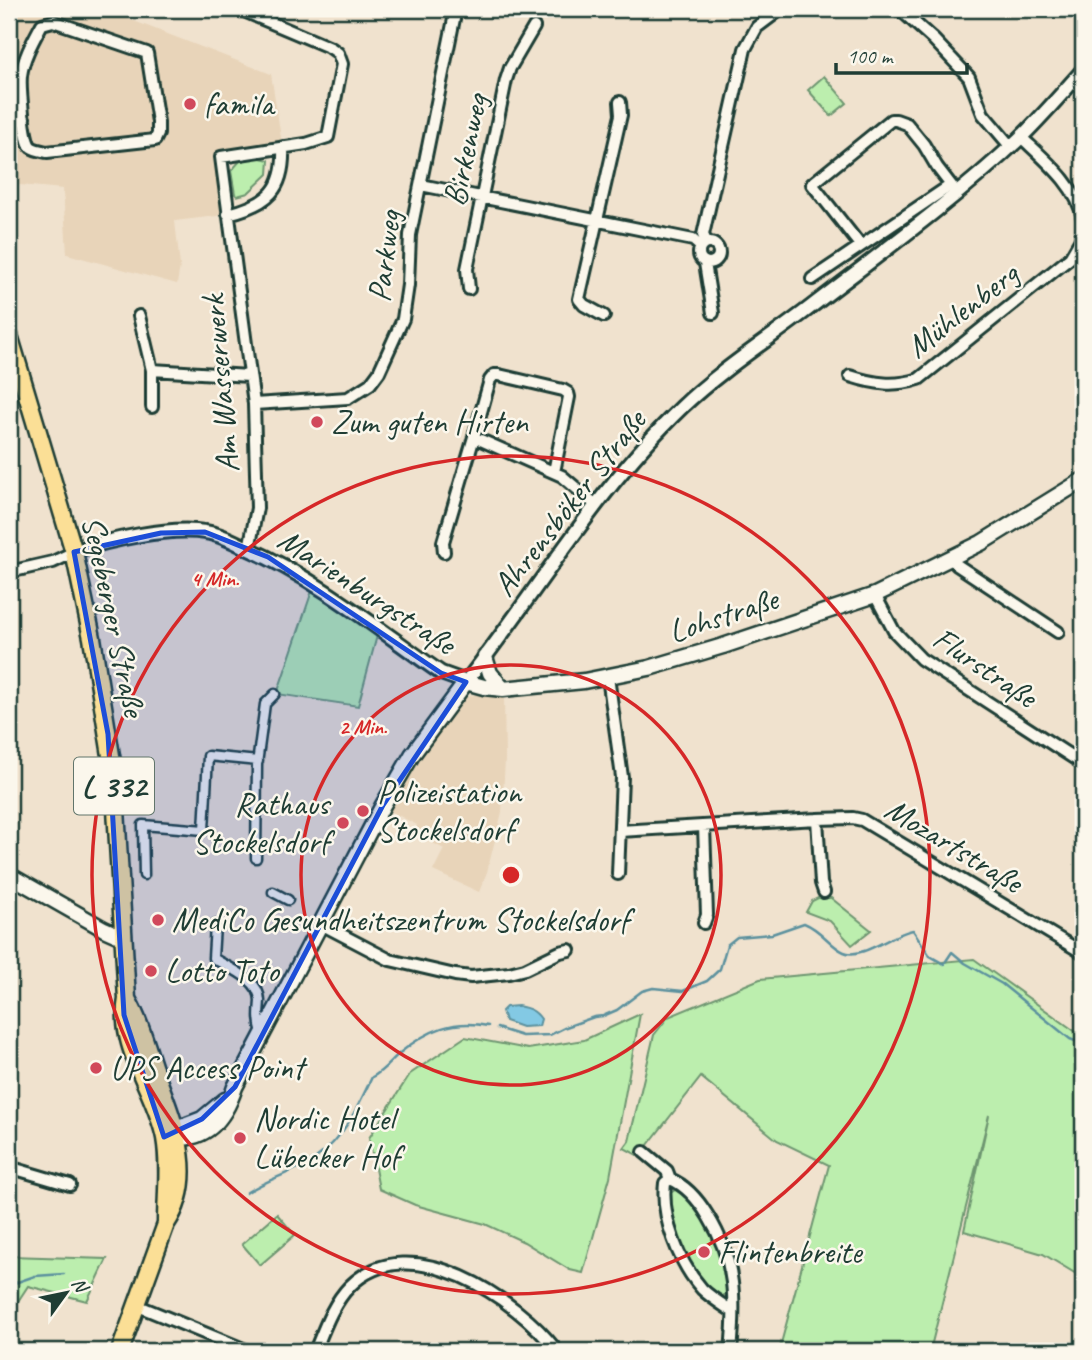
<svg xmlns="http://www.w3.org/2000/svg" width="1092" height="1360" font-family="Caveat,sans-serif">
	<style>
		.built { fill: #e8d4b9 }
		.green { fill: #bceeae; stroke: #6e9671; stroke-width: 2 }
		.water { fill: #83c9e4; stroke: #5b919e; stroke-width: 2 }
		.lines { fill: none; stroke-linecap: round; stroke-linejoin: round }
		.stream { stroke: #5b919e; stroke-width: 2.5 }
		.pedestrian-casing { stroke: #1f3d34; stroke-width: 13 }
		.minor-casing { stroke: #1f3d34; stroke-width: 16 }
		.tertiary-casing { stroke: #1f3d34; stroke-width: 18 }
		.secondary-casing { stroke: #1f3d34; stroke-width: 19 }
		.primary-casing { stroke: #1f3d34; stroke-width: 21 }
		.pedestrian { stroke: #fbf7ec; stroke-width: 8 }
		.minor { stroke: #fbf7ec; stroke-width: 10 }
		.tertiary { stroke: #fbf7ec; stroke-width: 12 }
		.secondary { stroke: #fbf7ec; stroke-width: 14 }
		.primary { stroke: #fbdf96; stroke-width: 16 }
		.marked { fill: #1d4ed8; fill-opacity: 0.2; stroke: #1d4ed8; stroke-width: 5; stroke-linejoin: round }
		.ring { fill: none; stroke: #d62828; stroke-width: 3.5 }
		.poi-dot { fill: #d1495b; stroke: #fbf7ec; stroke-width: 2.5 }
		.labels { text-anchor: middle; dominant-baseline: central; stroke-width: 5; stroke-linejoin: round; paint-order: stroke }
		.shield { fill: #fbf7ec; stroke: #61756b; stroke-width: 2 }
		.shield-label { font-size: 32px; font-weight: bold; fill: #1f3d34 }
		.poi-label { font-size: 33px; fill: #1f3d34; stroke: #fbf7ec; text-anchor: start }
		.street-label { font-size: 33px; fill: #1f3d34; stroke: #fbf7ec }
		.centre { fill: #d62828; stroke: #fbf7ec; stroke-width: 3.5 }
		.ring-label { font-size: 21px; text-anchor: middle; font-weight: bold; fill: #d62828; stroke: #fbf7ec; stroke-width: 5; stroke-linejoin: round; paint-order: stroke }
	</style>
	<rect width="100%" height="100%" fill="#f0e2ce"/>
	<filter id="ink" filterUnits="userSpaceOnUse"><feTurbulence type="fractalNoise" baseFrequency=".0143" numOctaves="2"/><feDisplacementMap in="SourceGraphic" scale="14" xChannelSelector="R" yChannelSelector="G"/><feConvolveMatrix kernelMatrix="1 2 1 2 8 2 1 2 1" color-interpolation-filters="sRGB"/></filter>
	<g filter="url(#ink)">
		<path class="built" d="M10,9H103L271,74L282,144L217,153L225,215L175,221L180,266L177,284L67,254L63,189L9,184Z
			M479,693L504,696L505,760L502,812L487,872L479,892L433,871L444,849L414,833L417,825L388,810L415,761L465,698Z"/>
		<path class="green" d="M824,76L847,103L831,116L808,90Z
			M256,157L269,160L268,174L248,193L237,196L235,194L231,171L240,161Z
			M314,585L378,632L358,706L277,694Z
			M820,897L831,898L871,930L852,945L830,921L806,912L812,901Z
			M974,959L1083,1037V1278L1043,1254L964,1231L989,1115L930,1351H779L829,1165L777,1140L701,1077L644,1150L641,1157L624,1148L629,1141L654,1035L668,1017L760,979Z
			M640,1014L610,1177L583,1273L570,1270L524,1242L485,1224L415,1205L379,1189L369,1138L410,1074L465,1037L528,1049L584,1040Z
			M675,1190C692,1193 711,1224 718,1240C724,1255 726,1274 730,1290L723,1296L712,1295L690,1266L671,1222L669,1194Z
			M277,1214L295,1235L260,1265L242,1244Z
			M9,1256L107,1259L87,1301L28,1286L9,1315Z"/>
		<path class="water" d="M518,1006C528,1008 535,1010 541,1019L539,1026L522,1027L505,1021L502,1011L506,1007Z"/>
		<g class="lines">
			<path class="stream" d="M497,1028L522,1036L550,1035L566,1027L594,1017L603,1016L617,1010L642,991L653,988L683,991L707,981L720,969L727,945L737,937L772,934L804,923C822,930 830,946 844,952C862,960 893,933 913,930L930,956L944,964L952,952L965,963L1002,984L1070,1039L1083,1044
				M246,1193C269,1178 296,1172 316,1158C343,1139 358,1107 372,1077C384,1071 391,1060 401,1052C428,1030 453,1019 488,1026
				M9,1285L35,1276L64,1274"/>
			<g class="pedestrian-casing">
				<path id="pedestrian" d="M256,858L257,764L265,704L275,694
					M144,875L143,825L204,830L208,756L258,761
					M273,892L288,900
					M215,925L213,958C229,968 260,979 260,1001C259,1013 258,1020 262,1033"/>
			</g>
			<g class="minor-casing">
				<path id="minor" d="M239,9L331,48L338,53L342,64L328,137L306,144L221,157L254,404L257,508L249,549
					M896,9L904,13L934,40L969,77L983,114L1011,147
					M53,21L147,53L158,122V134L155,140L47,152C42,151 35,150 31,147C24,141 20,87 21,76C23,58 34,39 42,24Z
					M9,121L24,118
					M1021,137C1044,159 1078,186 1083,219
					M421,185L693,240L701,247
					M228,214C268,204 285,190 283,147
					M699 253a10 10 0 1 1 20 0a10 10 0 1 1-20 0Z
					M707,243L703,235L745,49L757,27L781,9
					M860,245L812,184L891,120H896L907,124L924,145L937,167L957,193
					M705,263L713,313
					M812,279L951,185
					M469,289L467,269L506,80L510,68L534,27
					M139,316L152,370V407
					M604,316L584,305L579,299L621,115L620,102
					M152,370L249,376
					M850,376C875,384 894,387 919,379L1070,258L1080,241L1083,230
					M254,404L348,398L370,384L379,372L403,319L408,285L410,235L456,9
					M474,437L490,380L494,375H499L563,390L568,393L569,397L554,472
					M444,552L443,542L474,437L562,476L596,505
					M951,558L957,565L1058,632
					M9,572L53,562L74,552
					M875,595L894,631L921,659L1083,764
					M608,677L622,777L618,874
					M817,819L821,883L824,892
					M704,826L707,915L704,923
					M620,831L817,819L853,818L862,820L1083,953
					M321,924L390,960L455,975L471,977L509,973L525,969L560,952L569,950
					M644,1152L667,1171L670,1179
					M9,1167L70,1185
					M136,1305L248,1351
					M315,1351C324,1329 333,1303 350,1286C410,1226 517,1299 557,1351
					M731,1351C736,1301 736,1261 708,1216C699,1201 687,1186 670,1179L665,1183C661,1218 679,1263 702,1289C710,1297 723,1305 732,1311"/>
			</g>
			<g class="tertiary-casing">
				<path id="tertiary" d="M74,552C106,540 171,526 205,532C220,534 235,542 249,549C319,580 379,630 441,673L466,682C538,590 598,488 682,407C722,369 768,340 812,306C881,253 954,200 1018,140C1041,118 1062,93 1083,70"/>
			</g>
			<g class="secondary-casing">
				<path id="secondary" d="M485,657L490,673L503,689
					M9,875L104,929L122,937
					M166,1136L176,1129L202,1119L225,1100
					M166,1137C205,1143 224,1121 235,1087L383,805L412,755L466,682L484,687L503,689L584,681L649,668L723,646L875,595L981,543L1083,480"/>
			</g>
			<g class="primary-casing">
				<path id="primary" d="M9,335L74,552L92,638L114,774L127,999C118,1048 156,1091 165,1138C170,1166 166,1195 166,1224
					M120,1351L166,1224C199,1175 172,1119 154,1069C146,1045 140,1022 127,999"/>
			</g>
			<use href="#pedestrian" class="pedestrian"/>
			<use href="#minor" class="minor"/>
			<use href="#tertiary" class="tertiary"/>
			<use href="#secondary" class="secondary"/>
			<use href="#primary" class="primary"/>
		</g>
	</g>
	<path class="marked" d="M205,532L268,557L441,673L466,682L383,805L235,1087L202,1119L164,1137L124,1015L108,734L74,552L161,533Z"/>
	<g class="ring">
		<circle cx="511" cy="875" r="210"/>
		<circle cx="511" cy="875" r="419"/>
	</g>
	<g class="poi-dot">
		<circle cx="190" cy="104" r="7"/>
		<circle cx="317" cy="422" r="7"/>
		<circle cx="363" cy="811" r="7"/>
		<circle cx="343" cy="823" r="7"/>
		<circle cx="158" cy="920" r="7"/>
		<circle cx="151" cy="971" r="7"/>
		<circle cx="96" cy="1068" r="7"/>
		<circle cx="240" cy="1138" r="7"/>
		<circle cx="704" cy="1252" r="7"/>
	</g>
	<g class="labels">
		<rect class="shield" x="74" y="757.5" width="80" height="57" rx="5"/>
		<g class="shield-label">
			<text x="114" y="786">L 332</text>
		</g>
		<g class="poi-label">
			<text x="204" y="104">famila</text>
			<text x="331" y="422">Zum guten Hirten</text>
			<text x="377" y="792">Polizeistation<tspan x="377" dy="38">Stockelsdorf</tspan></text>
			<text x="329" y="804" text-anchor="end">Rathaus<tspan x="329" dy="38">Stockelsdorf</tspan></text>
			<text x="172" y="920">MediCo Gesundheitszentrum Stockelsdorf</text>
			<text x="165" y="971">Lotto Toto</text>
			<text x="110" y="1068">UPS Access Point</text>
			<text x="254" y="1119">Nordic Hotel<tspan x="254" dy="38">Lübecker Hof</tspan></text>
			<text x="718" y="1252">Flintenbreite</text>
		</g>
		<g class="street-label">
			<text transform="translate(465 150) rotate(-78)">Birkenweg</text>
			<text transform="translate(384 256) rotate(-83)">Parkweg</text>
			<text transform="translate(962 310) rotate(-38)">Mühlenberg</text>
			<text transform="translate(220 384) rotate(-95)">Am Wasserwerk</text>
			<text transform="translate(569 503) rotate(-52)">Ahrensböker Straße</text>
			<text transform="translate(367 591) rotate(33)">Marienburgstraße</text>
			<text transform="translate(723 615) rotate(-18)">Lohstraße</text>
			<text transform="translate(114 616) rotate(78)">Segeberger Straße</text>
			<text transform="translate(985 667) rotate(34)">Flurstraße</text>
			<text transform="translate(954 845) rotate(31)">Mozartstraße</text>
		</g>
	</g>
	<circle cx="511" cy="875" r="10" class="centre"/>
	<g class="ring-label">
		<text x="215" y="586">4 Min.</text>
		<text x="363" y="734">2 Min.</text>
	</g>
	<rect width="1092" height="1360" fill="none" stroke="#fbf7ec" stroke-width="35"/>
	<rect x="18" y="18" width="1057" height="1325" fill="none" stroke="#1f3d34" stroke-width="2.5" filter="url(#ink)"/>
	<g transform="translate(66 1293) rotate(57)" stroke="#fbf7ec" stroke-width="5" paint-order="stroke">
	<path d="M0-5L12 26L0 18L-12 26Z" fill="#1f3d34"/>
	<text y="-10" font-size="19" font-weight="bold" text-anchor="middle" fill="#1f3d34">N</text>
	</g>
	<path d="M836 63v10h131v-10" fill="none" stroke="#1f3d34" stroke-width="3.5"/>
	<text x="847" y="63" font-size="21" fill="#1f3d34" stroke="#fbf7ec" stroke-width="5" paint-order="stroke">100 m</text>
</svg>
